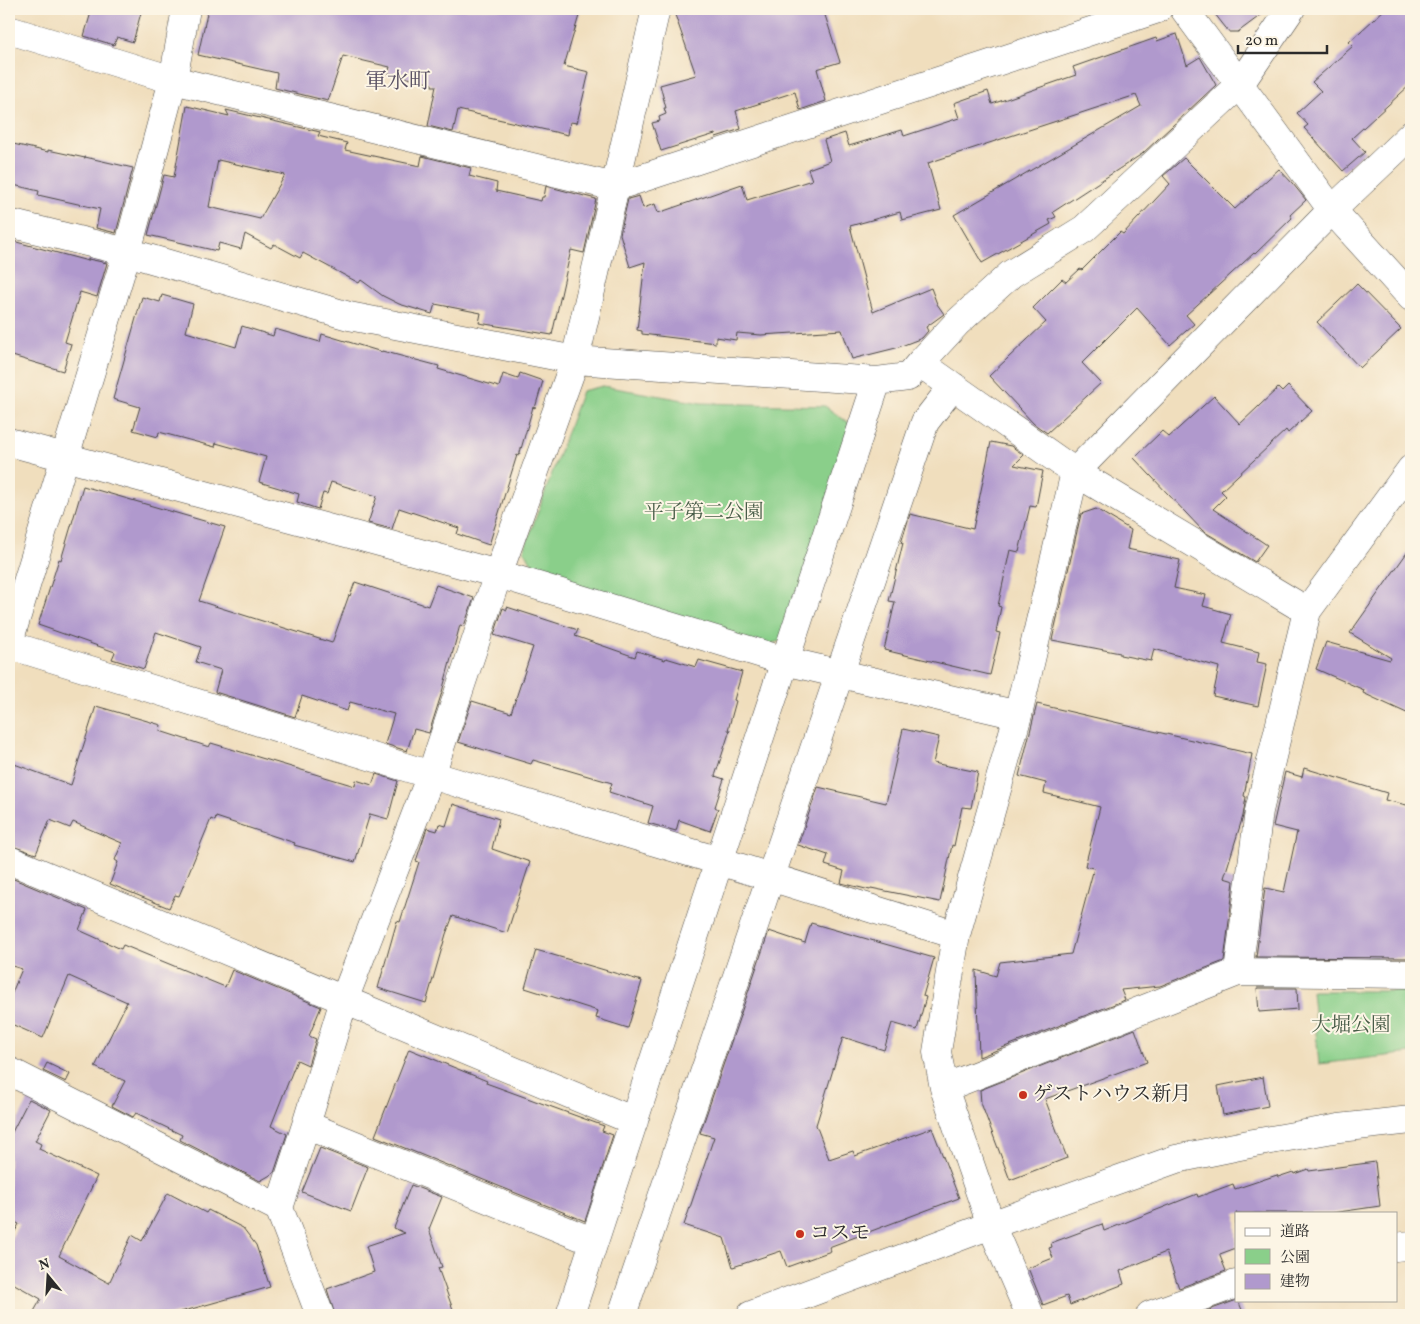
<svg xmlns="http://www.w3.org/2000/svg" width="1420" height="1324" font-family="Vollkorn,'Noto Serif JP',serif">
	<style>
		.green { fill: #8acf8a; stroke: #5a7d5a }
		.building { fill: #b099cd; fill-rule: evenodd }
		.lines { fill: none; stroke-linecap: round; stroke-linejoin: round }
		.street-casing { stroke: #494641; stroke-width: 29 }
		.secondary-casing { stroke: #494641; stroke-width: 29 }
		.street { stroke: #fff; stroke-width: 28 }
		.secondary { stroke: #fff; stroke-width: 28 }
		.poi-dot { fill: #c8321e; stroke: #fcf5e5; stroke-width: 2 }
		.labels { text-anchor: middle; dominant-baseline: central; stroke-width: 4; stroke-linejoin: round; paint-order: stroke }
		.park-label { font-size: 20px; fill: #485c48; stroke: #fcf5e5 }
		.poi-label { font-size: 20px; fill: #2b2b2b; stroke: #fcf5e5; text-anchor: start }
		.quarter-label { font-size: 22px; fill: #5a5264; stroke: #fcf5e5 }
	</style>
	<rect width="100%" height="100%" fill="#fcf5e5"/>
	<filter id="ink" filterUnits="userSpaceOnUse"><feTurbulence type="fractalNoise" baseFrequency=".02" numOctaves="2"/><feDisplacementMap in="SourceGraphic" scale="10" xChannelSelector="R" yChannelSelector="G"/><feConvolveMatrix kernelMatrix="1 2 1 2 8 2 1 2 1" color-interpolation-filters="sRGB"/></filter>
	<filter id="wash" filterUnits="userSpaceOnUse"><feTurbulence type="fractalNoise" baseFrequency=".0096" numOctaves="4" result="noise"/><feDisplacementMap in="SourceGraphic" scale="20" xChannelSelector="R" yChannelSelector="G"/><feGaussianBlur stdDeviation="1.12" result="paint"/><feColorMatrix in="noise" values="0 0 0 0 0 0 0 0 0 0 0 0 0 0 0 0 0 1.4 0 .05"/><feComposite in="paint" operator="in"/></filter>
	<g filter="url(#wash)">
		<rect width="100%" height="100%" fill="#f0debd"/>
		<path class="green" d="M603,386L701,403L825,406L850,424L788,638L765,646L541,579L524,550L582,391Z
			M1312,991H1411V1053L1319,1064Z"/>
		<g id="blocks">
			<path class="building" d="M92,9H142L133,42L117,37L114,45L84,36Z
				M208,9H581L564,66L589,72L577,123L570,122L568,135L458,110L453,132L428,126L436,86H432V84L388,73L390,67L343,56L328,101L275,88L277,73L198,55Z
				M673,9H823L840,62L817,69L826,101L800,110L795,92L736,111L741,129L716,137L715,134L661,151L652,123L660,121L659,117L666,114L664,108H666L660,85L696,75Z
				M1211,9H1269L1238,32H1229Z
				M1385,9H1411V84L1352,138L1365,152L1343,171L1304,128L1308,125L1297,113L1321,91L1312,82L1353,46L1349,42Z
				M1177,34L1187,65L1200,57L1216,85L1142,154L1053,212L1056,217L1049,220L1051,224L982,263L954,215L1141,106L1136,95L928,163L941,210L902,220L900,212L850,226L873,312L931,288L937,304L944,314L926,327L928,331L922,338L896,348L852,359L842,330L761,335L737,333L736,340L716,337V343L642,334V331L637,330L645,262L630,267L620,234L628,199L639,196L643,208L655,204L658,213L742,184L747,200L812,180L808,169L830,161L824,140L845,133L849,146L902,130L904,136L959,118L954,103L988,91L992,104L1076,75L1073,67L1156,38L1157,41Z
				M187,106L229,116L226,110L320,132L318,136L347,143L345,150L420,166L422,156L471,168L469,176L497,183L496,191L541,201L542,197H544L546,186L596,199L584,253L571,250L552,335L479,323L481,313L435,304L432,314L399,304L383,296L361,280L359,283L303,253L300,258L274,244L271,248L245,234L241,249L219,243L217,251L148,235L164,175L174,177ZM218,160L285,175L260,219L209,207Z
				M9,143L48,152V150L85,158V157L133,168L116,233L96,228L100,209L38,195L39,191L9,184Z
				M1184,158L1235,209L1279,169L1293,184L1306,200L1290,215L1292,218L1255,254L1254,253L1186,315L1194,324L1170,345L1137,308L1082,363L1101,383L1047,433L1034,424L989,376L1046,322L1033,308L1062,279L1066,282L1080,269L1082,270L1120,232L1123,234L1170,184L1163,176Z
				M9,240L88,261V259L107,263L97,297L80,292L65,342L71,344L63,371L9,355Z
				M1357,284L1401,329L1360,368L1317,322Z
				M162,295L193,304L186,332L236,347L242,326L273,336L275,329L320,342L322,334L382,352V351L439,366L438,369L499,387L503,374L518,379L520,373L543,381L535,408L533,407L519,456L517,455L489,545L457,534L459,528L399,508L392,529L368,523L377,496L331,482L327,494L323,493L318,509L297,502L299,494L259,482L266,457L216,443L215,447L159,432L158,437L133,430L140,407L113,399L142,297L160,302Z
				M1288,386L1312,411L1288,433L1286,430L1221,491L1226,496L1213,509L1267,545L1255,562L1203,531L1134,458L1162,431L1169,437L1214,396L1240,424L1278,388L1282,392Z
				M991,442L1011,446L1024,455L1014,465L1043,471L1036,507L1030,506L1019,552L1010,550L998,606L1001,607L996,632L1000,633L990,675L884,650L895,602L889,601L903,543H901L910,514L973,529Z
				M83,486L225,527L199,601L332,643L349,595L350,596L355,582L428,606L436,585L474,598L464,626L460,625L442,692L429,733L414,729L407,751L385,744L394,714L350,702L347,711L302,696L295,717L215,692L221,670L196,662L201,647L156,632L144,669L112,659L115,652L38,625L59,559L61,560Z
				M1096,509L1131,530L1127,549L1180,560L1174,588L1206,595L1203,606L1231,614L1223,643L1259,652L1257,662L1267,664L1258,706L1213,696L1219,667L1154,649L1151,661L1120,655V653L1052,640L1081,514Z
				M1411,547V715L1363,693L1364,690L1316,669L1326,642L1390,660L1391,658L1350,633Z
				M507,607L578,630L575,636L635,657L637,651L665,660L666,658L696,667L699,660L742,672L734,700L736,701L728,730H730L715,776L724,779L715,807L718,809L710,831L679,820L676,831L648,823L653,806L609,792L612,783L533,760L531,764L458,742L472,701L511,713L533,647L494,635L503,608L507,610Z
				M1037,704L1252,754L1244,796L1246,797L1243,816L1224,878L1234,881L1224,961L1160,986L1121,990L1125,1000L979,1057L976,970L996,976L1000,962L1071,954L1094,868L1085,866L1100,807L1044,793L1046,783L1019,776Z
				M96,706L161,725L160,731L209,747L211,743L355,786L356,780L372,785L376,774L398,781L388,819L370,814L355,862L294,845L295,843L216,817L215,821L211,819L179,896L175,895L169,908L110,884L118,862L115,860L122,843L73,822L70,828L50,820L36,854L9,845V762L71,785Z
				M903,729L939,737L933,763L978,772L971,808L962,807L954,846L952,845L940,902L871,888L870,890L841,883L844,871L825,865L828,855L798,845L818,787L886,803Z
				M1304,768L1387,793L1385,800L1411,806V958L1256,957L1265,888L1284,892L1297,832L1273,826L1285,772L1302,777Z
				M453,804L499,819L492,849L530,862L507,933L453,916L446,934L426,1003L378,988L397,921L400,922L419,862L416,861L427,828L437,831L439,824L446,826Z
				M9,877L87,910L79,930L121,949L123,945L225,987L232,970L321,1007L309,1036L316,1039L308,1065L297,1060L271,1126L287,1134L274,1173L260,1181L180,1140L182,1135L136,1113L133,1117L112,1106L125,1081L95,1067L127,1002L69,976L43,1038L9,1023V1000L22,969L9,965Z
				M811,923L934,958L923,996L926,997L917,1030L892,1023L884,1050L843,1037L816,1125L829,1159L853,1151L855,1156L932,1128L959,1198L829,1247L831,1251L787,1267L781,1251L733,1267L724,1238L684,1225L714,1137L700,1133L769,931L805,943Z
				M536,950L642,981L628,1028L596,1018L598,1011L525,988Z
				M1257,988H1297L1298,1009L1259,1012Z
				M1135,1029L1147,1062L1045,1099L1067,1158L1010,1180L981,1103L980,1090Z
				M409,1049L487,1081L486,1083L604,1126L602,1131L613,1135L585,1221L375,1136Z
				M47,1063L70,1074L66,1082L43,1071Z
				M1263,1077L1268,1106L1223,1115L1218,1086Z
				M29,1099L51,1110L35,1141L41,1144L39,1149L97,1176L59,1256L109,1283L132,1235L142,1241L168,1193L206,1213L208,1210L243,1228L256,1245L270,1287L170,1315H32L41,1299L9,1281V1242L19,1224L9,1219V1138Z
				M320,1148L368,1167L351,1211L302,1192Z
				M1375,1162L1380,1206L1332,1213H1236V1248L1220,1254V1256L1226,1271L1179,1288L1166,1252L1120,1271L1124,1284L1070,1305L1067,1296L1043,1305L1028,1268L1053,1258L1049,1248L1052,1247L1051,1243L1102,1224L1104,1231L1197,1194L1198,1197L1233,1184L1235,1189L1277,1175L1278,1177L1293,1172L1294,1174L1308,1169L1309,1171Z
				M411,1185L442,1197L429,1229L442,1267L438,1268L455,1315H335L327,1289L374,1272L366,1246L405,1233L394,1228Z
				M1238,1300L1244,1315H1195L1237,1300Z"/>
		</g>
	</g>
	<g filter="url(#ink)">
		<use href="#blocks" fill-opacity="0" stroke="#494641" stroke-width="1"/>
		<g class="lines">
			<g class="street-casing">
				<path id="street" d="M1184,9L1332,210L1411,135
					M9,30L173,80L615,187L1158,9
					M9,223L127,252L349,316L575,360L877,381L908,377L920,363L1075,472L1332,210L1411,297
					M920,363L958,322L1011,274L1084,229L1240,84L1291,9
					M9,442L498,574L785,661L1018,715
					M9,642L127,252L173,80L186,9
					M9,645L431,775L719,861L956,935
					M9,860L634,1121
					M1238,972L1411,974
					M9,1071L279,1208
					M944,1088L937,1052L956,935L1018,715L1075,472L1307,611L1411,469
					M306,1125L279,1208L320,1315
					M594,1242L306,1125L344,1000L431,775L498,574L575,360L656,9
					M1396,1247L1411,1245
					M570,1315L877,381
					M622,1315L925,422L953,386
					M1030,1315L991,1225L944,1088L1238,972L1259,811L1307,611
					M1150,1315L1236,1284"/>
			</g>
			<g class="secondary-casing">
				<path id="secondary" d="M751,1315L991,1225L1176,1159L1254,1143L1339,1128L1411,1120"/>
			</g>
			<use href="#street" class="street"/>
			<use href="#secondary" class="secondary"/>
		</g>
	</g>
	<g class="poi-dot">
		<circle cx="1023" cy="1095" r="5"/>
		<circle cx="800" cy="1234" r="5"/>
	</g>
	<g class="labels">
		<g class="park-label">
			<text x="704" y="513">平子第二公園</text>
			<text x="1351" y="1026">大堀公園</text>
		</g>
		<g class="poi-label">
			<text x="1033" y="1095">ゲストハウス新月</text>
			<text x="810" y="1234">コスモ</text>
		</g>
		<g class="quarter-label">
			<text x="398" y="82">軍水町</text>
		</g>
	</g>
	<rect width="1420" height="1324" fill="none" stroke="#fcf5e5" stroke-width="30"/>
	<rect x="1235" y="1212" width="162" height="90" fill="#fcf5e5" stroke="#a8a49b"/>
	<rect x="1245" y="1228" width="25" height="8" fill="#ffffff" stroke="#a8a49b"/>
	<text x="1280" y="1236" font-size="15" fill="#2b2b2b">道路</text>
	<rect x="1245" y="1249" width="25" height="15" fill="#8acf8a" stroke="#a8a49b"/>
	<text x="1280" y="1262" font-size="15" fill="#2b2b2b">公園</text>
	<rect x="1245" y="1274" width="25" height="15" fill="#b099cd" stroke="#a8a49b"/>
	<text x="1280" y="1286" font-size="15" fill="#2b2b2b">建物</text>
	<g transform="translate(48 1276) rotate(342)" stroke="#fcf5e5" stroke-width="4" paint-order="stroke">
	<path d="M0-4L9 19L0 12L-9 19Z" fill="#2b2b2b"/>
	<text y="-8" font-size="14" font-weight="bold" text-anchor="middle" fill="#2b2b2b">N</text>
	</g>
	<path d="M1238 45v8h89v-8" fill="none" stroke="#2b2b2b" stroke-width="2.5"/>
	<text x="1245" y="45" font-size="15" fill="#2b2b2b" stroke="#fcf5e5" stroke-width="4" paint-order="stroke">20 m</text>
</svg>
